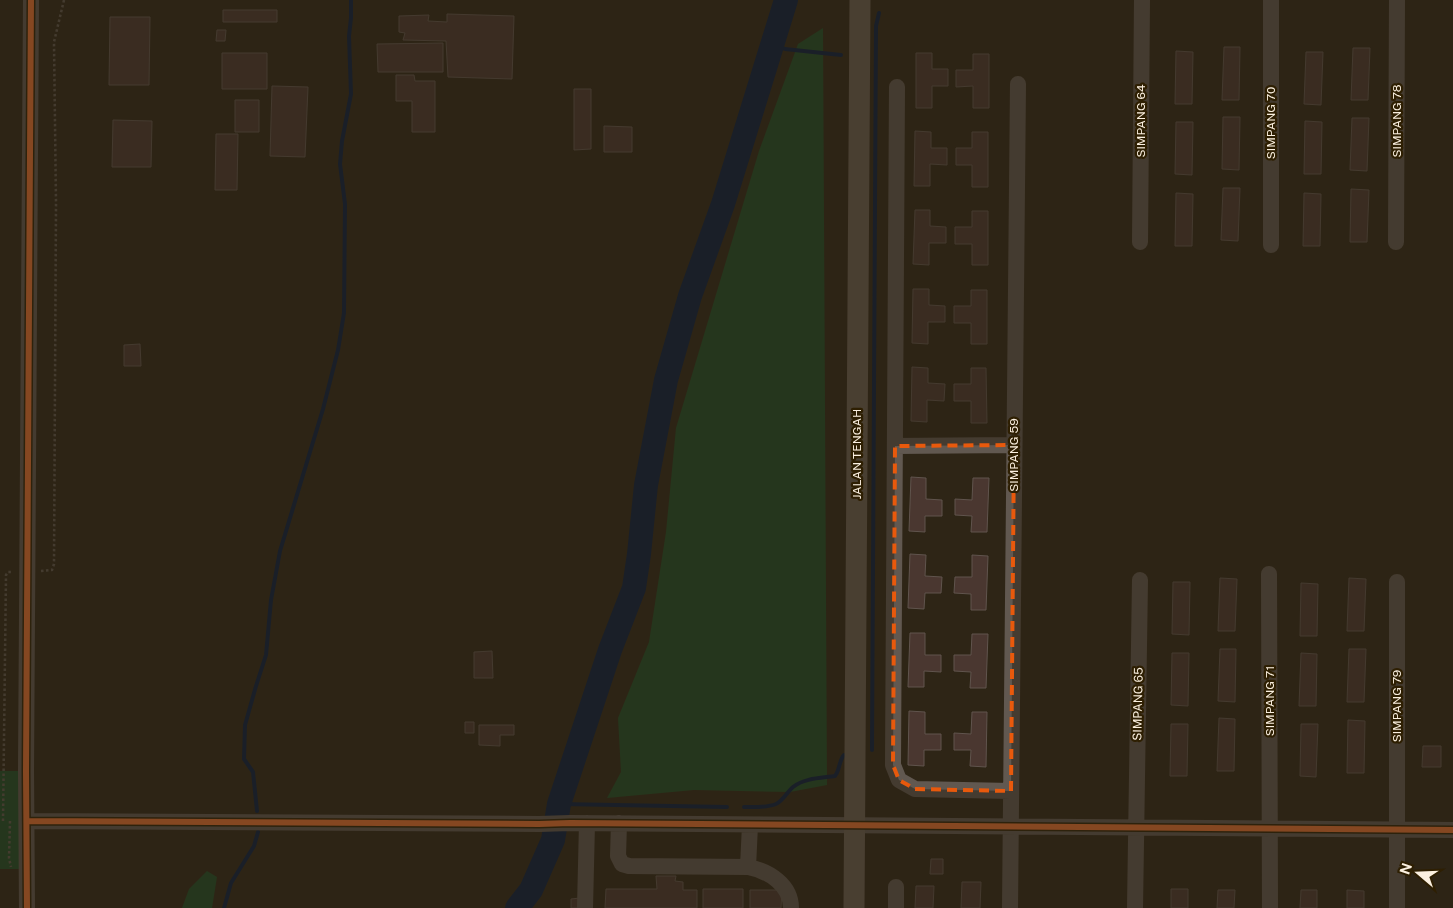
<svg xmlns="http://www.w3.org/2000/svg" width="1453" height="908" font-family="'Public Sans',sans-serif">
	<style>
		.green { fill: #1c4d26 }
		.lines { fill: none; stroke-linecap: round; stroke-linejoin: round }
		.stream { stroke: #041a3e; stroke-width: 4 }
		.river { stroke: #041a3e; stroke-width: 24 }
		.building { fill: #4a3730; stroke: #60544d }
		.path { stroke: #60584f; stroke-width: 2.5; stroke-dasharray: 2.5 2.5; stroke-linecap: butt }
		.minor { stroke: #615850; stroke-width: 16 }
		.major { stroke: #6c5f53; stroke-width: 21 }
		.cycleway-casing { stroke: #2e1f02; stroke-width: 9 }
		.cycleway { stroke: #ef722f; stroke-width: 6 }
		.marked { fill: none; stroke: #e8590c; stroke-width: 4; stroke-dasharray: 10 6; stroke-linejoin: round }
		.labels { text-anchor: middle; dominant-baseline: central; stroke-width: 4.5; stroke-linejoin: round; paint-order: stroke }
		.street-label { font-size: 12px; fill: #fbf0e0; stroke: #2e1f02 }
	</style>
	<rect width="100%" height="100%" fill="#2e2516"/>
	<path class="green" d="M823,28L827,785L790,792L694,790L607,798L621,772L618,718L649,642L666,532L676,428L759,151L798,44Z
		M0,771H26L27,869H0Z
		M207,871L217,877L212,908H182L189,889Z"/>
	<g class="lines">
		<path class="stream" d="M772,44L785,49L841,55
			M872,750L876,26L879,13
			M559,804L727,807
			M744,807C754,807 766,808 776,804C783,801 787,792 793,787C804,778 822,778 835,776C840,770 839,760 844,755
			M257,811L253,772L244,759L245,725L256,686L266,655L271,600L280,551L323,409L338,350L344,313L345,204L340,164L342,141L351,94L349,36L351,18V0
			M224,908L231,883L254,846L258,832"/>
		<path class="river" d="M517,908L531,890L553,840L559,804L610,650L634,588L639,554L646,485L666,380L690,296L723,204L786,0"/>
	</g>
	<path class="building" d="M223,10H277V22H223Z
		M447,14L514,16L512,79L448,77L446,41L403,40L405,33L399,32V16L429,15L428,21L447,22Z
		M110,17H150L149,85H109Z
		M217,30H226L225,41H216Z
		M443,43V72H378L377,44Z
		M1224,47H1240L1239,100H1222Z
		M1353,48H1370L1368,100H1351Z
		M1176,51L1193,52L1192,104H1175Z
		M1306,52H1323L1321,105L1304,104Z
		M222,53H267V89H222Z
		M916,53H932V69H948V86H932V108H916Z
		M973,54H989V108H973V86L956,87V70H973Z
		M396,75H414L415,81H435V132H412V101H396Z
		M272,86L308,87L305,157L270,156Z
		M574,89H591V149L574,150Z
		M235,100H259V132H235Z
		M1223,117H1240L1239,170L1222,169Z
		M1352,118H1369L1367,171L1350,170Z
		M113,120L152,121L151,167H112Z
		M1305,121L1322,122L1321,174H1304Z
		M1176,122H1193L1192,175L1175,174Z
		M604,126L632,127V152H604Z
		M915,131L931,132V148H947V165L930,164V186H914Z
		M972,132H988V187H972V165H956V148H972Z
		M216,134H238L237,190H215Z
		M1223,188H1240L1238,241L1221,240Z
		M1351,189L1369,190L1367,242H1350Z
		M1176,193L1193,194L1192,246H1175Z
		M1304,193L1321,194L1320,246H1303Z
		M915,210H930V226L946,227V243H929V265L913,264Z
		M972,211H988V265H972V244H955V227H972Z
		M913,289H929V305L945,306V322H928V344L912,343Z
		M971,290H987V344H971V323H954V306H971Z
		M140,344L141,366H124V345Z
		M912,367L928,368V383L945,384L944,401L927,400V422L911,421Z
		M971,368H986L987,423H971V401H954V384H971Z
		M911,477L926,478V499L942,500V516H925V532L909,531Z
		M973,478H989L987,532H971L972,516L955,515V499L972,500Z
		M910,554L926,555L925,576L942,577L941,593H925L924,609L908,608Z
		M972,555L988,556L986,610H971V594L954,593L955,577H972Z
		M1220,578L1237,579L1235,631H1218Z
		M1349,578L1366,579L1364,631H1347Z
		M1173,582H1190L1189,635L1172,634Z
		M1301,583L1318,584L1317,636H1300Z
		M910,633H925V655H941V672L924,671V687H908Z
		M972,634H988L986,688H970L971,672L954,671V655H971Z
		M1220,649H1236L1235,702L1218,701Z
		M1349,649H1366L1364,702H1347Z
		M492,651L493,678H474V652Z
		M1172,653H1189L1188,706L1171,705Z
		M1301,653L1317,654L1316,706H1299Z
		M909,711L925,712V734H941V750H924V766L908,765Z
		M972,712H987L986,767L970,766L971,750H954V733L971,734Z
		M1219,718L1235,719L1234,771H1217Z
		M1348,720L1365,721L1364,773H1347Z
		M465,722H474V733H465Z
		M1171,724H1188L1187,776H1170Z
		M1301,724H1318L1316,777L1300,776Z
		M479,725H514V735H500V746L479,745Z
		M1423,746H1441V767H1422Z
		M931,859H943V874H930Z
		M656,876H676L675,881L683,882V890H697V908H605L606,889H657Z
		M962,882H981L980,908H961Z
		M916,886H934L933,908H915Z
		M703,889H743V908H703Z
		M1171,889H1188V908H1171Z
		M750,890H782L781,908H750Z
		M1218,890H1235L1234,908H1217Z
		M1301,890H1317V908H1300Z
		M1347,890L1364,891V908H1347Z
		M580,898V908H571V899Z"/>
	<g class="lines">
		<path class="path" d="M41,571L52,570L54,564L56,203L54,42L64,0
			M3,821L6,575L8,572H13
			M10,821L9,858L11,867"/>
		<path class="minor" d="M897,87L893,765L899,780L915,789L1011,791
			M1140,242L1142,0
			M1396,242L1397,0
			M1271,245V0
			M895,446L1014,445
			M1269,574L1270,908
			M27,821L539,824L570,823L1453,830
			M619,823L618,856L622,864L629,866L748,867C769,871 791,885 791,908
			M748,867L750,825
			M27,908L26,771L31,0
			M585,908L587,823
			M896,908V887
			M1010,908L1018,84
			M1135,908L1140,580
			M1397,908V582"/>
		<path class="major" d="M854,908L860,0"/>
		<g class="cycleway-casing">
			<path id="cycleway" d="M27,821L539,824L570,823L1453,830
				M27,908L26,771L31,0"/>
		</g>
		<use href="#cycleway" class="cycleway"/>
	</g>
	<path d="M0 0H1453V908H0ZM1014,445L1011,791L915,789L899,780L893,765L895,446Z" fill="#2e2516" fill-opacity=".55" fill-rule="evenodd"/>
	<path class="marked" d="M1014,445L1011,791L915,789L899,780L893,765L895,446Z"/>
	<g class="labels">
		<g class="street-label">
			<text transform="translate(1141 121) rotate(-90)">SIMPANG 64</text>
			<text transform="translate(1397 121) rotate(-90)">SIMPANG 78</text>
			<text transform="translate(1271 123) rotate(-90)">SIMPANG 70</text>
			<text transform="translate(857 454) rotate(-90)">JALAN TENGAH</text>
			<text transform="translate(1014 455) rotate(-90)">SIMPANG 59</text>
			<text transform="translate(1270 701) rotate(-90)">SIMPANG 71</text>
			<text transform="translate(1138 704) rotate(-89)">SIMPANG 65</text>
			<text transform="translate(1397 706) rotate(-90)">SIMPANG 79</text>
		</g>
	</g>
	<g transform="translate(1418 873) rotate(289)" stroke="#2e1f02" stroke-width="4" paint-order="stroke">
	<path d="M0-4L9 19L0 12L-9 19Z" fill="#fbf0e0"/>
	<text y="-8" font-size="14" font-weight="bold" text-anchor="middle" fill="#fbf0e0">N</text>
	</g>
</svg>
